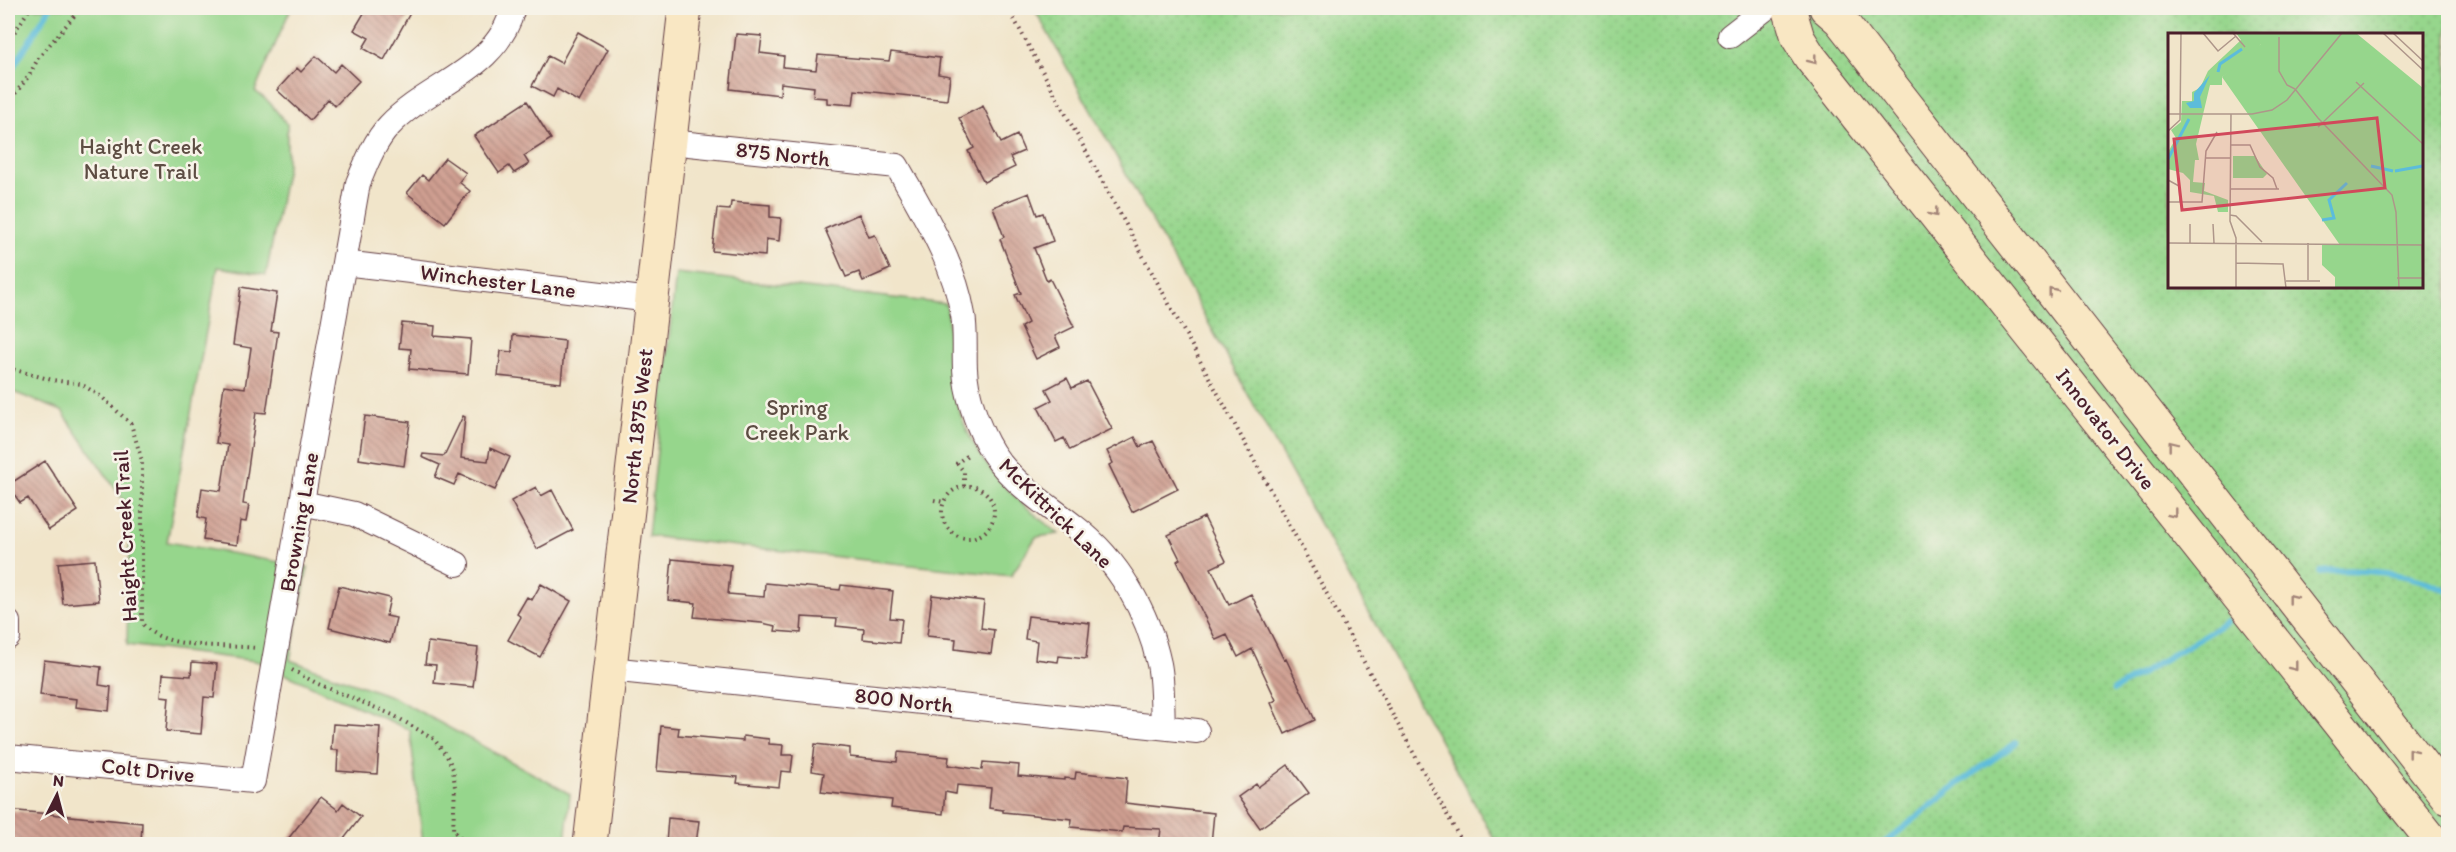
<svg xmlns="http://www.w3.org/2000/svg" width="2456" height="852" font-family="Itim,sans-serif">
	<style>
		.grass { fill: url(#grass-dots); stroke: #707a5c; stroke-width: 1.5; fill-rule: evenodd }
		.park { fill: #96d68c; stroke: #707a5c; stroke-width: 1.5 }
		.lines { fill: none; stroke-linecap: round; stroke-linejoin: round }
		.stream { stroke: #5cbcdb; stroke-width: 6 }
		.building { fill: url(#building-back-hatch) }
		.street-casing { stroke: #633d43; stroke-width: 26 }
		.secondary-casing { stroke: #633d43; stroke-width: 35 }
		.path { stroke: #633d43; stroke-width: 4; stroke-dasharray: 1.5 4.5; stroke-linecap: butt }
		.street { stroke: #fff; stroke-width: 24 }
		.secondary { stroke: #f9e7c3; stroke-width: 33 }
		.oneway { stroke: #a28377 }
		.labels { text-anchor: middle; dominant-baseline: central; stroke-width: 5; stroke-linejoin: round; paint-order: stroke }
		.park-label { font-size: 22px; fill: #5d4d43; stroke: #f7f3e8 }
		.street-label { font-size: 22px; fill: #4a1f2b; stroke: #f7f3e8 }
		.inset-river { fill: none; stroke: #5cbcdb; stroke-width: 3 }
		.inset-road { fill: none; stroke: #ae968a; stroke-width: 1.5 }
		.view { fill: #d1495b; fill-opacity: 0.15; stroke: #d1495b; stroke-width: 3 }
		.inset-edge { fill: none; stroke: #4a1f2b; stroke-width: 3 }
	</style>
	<defs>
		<pattern id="grass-dots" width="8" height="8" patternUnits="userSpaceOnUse" patternTransform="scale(1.5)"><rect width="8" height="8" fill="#96d68c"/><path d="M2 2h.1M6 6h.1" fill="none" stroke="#83b779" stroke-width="1.8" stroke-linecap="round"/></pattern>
		<pattern id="building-back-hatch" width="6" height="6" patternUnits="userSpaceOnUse" patternTransform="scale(1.5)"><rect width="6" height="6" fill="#cf9f91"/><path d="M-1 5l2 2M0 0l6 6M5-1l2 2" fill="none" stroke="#aa8177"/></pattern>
	</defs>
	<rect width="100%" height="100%" fill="#f7f3e8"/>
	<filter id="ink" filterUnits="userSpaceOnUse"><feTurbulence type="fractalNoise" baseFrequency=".0167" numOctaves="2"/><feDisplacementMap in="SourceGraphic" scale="12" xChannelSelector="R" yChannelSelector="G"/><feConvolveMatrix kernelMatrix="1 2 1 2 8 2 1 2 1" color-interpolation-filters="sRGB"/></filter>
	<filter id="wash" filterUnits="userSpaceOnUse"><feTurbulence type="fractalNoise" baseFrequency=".008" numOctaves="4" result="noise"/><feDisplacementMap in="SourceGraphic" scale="24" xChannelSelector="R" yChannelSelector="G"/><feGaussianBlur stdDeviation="1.35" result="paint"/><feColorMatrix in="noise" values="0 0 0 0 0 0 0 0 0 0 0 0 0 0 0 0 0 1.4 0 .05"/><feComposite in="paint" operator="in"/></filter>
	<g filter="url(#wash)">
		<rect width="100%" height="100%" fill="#f1e5ca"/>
		<path class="grass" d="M1034,8H2448V844H1497ZM2170,34H2422V286H2170Z"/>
		<path class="park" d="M8,8H291L255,91L269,102L287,124V167L266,275L218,267L167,542L308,567L290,660L393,697L570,794L565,844H423L410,730L256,661L127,645L130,510L62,411L8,390Z
			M676,273L946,304C951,331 948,359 953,387C967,455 1006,493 1059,534L1036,537L1011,576L648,536Z"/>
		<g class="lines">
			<path class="stream" d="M8,75L50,8
				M2320,572C2359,567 2413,573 2448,591
				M2114,690L2226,622
				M1883,844L1962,781L2016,743"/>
		</g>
		<g id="blocks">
			<path class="building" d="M367,8H399L410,13L384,60L363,48L369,38L354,30Z
				M578,32L608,49L579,102L557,89L553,97L532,86L548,56L561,63Z
				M736,34L762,36L760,53L784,56L783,67L816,70L818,55L889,61L891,52L940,58L938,74L950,76L947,100L855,90L853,105L827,103V98L813,97L814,87L781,83L780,95L730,89Z
				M316,56L334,72L341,64L359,81L335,106L328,99L310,120L277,90L297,68L301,72Z
				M527,101L551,139L524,156L529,164L514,173L509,166L499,173L474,136Z
				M983,106L1001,143L1017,135L1024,151L1010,157L1015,167L984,182L968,151L974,148L959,118Z
				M445,158L466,173L459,182L470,191L445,223L407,193L422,175L428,180Z
				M1029,193L1037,215L1043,213L1053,241L1034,248L1047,281L1050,279L1074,327L1055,336L1060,347L1036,359L1021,327L1028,323L1015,295L1021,293L1000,239L1004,237L993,207Z
				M731,202L770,205V217L781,218L779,241L766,239L765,256L712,251L717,209L730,210Z
				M859,214L869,237L875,235L890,269L863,281L859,272L846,277L825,229Z
				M241,287L277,293L271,331L278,332L266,413L256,412L243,504L249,505L246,522L240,521L237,545L203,540L206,519L198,517L202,488L221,491L228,445L216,443L224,385L245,388L251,348L233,345Z
				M402,323L435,326L434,336L471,339L468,374L409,369L411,349L399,348Z
				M513,335L565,341L561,383L498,376L501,351L512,352Z
				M1067,378L1072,388L1087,381L1112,429L1070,450L1064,438L1056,442L1038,407L1052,400L1046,389Z
				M365,416L410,422L404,466L359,459Z
				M463,416L465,417L461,458L488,461L490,448L510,457L495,490L459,474L454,485L435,477L440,465L422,457L423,454L444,456Z
				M1135,437L1140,447L1153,441L1178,489L1132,512L1109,465L1113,463L1107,451Z
				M45,461L78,511L49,530L28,498L20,503L8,485Z
				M536,487L541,496L552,490L573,530L537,549L511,501Z
				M1204,517L1226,561L1211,568L1229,605L1251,594L1284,660L1286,659L1315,720L1285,734L1271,703L1276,700L1252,649L1238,657L1227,635L1216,640L1177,561L1180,559L1168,535Z
				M672,559L731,565L728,594L764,597L765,583L840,590L841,585L893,591L890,618L902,619L899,643L863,639L864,629L836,626L837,619L802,617L801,633L775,631L776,626L762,623L694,617L696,603L668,600Z
				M95,560L99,601L63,604L58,563Z
				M541,584L571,601L540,657L508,640L521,617L517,614L527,597L532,600Z
				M339,586L390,598L386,616L396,618L390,643L329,628Z
				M932,595L984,601L981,628L994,630L991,654L955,649L956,639L927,636Z
				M1028,616L1090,623L1086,659L1059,656L1058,662L1035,659L1037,641L1025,639Z
				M428,642L478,648L473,687L434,683L436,665L425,664Z
				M44,660L101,667L99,685L111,687L109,711L76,707L77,699L40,695Z
				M192,662L217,664L214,698L204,697L201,734L166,731L169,697L161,696L163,674L191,676Z
				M333,724L380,727L377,774L337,771L338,750H331Z
				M661,726L679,728L678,735L743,741V736L769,739V744L783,745L782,755H793L791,772L781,771L779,787L737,783L738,777L657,771Z
				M815,744L850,748V757L897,762L898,752L949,757L948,765L982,770L983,762L1019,765L1018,776L1064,780V778L1075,779L1076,772L1127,778L1125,803L1214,813L1211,844H1159L1161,829L1123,827L1122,832L1071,827L1072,819L1003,812V810L989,808L991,788L957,785L956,794L945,792L943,814L891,808L892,800L821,792L824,773L812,771Z
				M1288,765L1309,793L1260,828L1238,797L1256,784L1258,787Z
				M321,797L338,810L343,803L361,817L340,844H284Z
				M8,810L142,823L141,844H8Z
				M668,818L699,821L696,844H666Z"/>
		</g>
	</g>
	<g filter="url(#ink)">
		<use href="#blocks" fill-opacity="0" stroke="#633d43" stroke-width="1.5"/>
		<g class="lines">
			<g class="street-casing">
				<path id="street" d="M1730,36L1766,8
					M670,142L897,166C923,213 954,261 963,315C966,332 964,352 965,369C966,393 976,422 987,443C1006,480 1044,502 1075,527C1118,560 1148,612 1159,664C1163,684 1162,707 1163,727
					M344,263L651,300
					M302,503L354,514L457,564
					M8,622V637
					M610,669L1197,731
					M8,757L253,781L358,183C366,164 374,142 389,126C428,84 498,70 513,8"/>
			</g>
			<g class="secondary-casing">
				<path id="secondary" d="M1789,8L1798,38L1810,57L2435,844
					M1826,8L1840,20L2448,798
					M590,844L685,8"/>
			</g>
			<path class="path" d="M1008,8L1463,844
				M8,42L30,8
				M8,103L28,77L39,57L81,8
				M8,368L52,380L81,384L102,397L131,424L142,461V623C162,651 224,644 256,648
				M942 512a26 26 0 1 1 52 0a26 26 0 1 1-52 0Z
				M964,486V472L957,463L969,454
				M934,500L944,502
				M292,670L318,684L393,715L434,739L448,758L453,769L455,787L453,830L466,844"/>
			<use href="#street" class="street"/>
			<use href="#secondary" class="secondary"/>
		</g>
		<defs><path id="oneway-chevron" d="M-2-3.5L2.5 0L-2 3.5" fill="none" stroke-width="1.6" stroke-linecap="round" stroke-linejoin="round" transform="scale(1.5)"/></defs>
		<g class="oneway">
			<use href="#oneway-chevron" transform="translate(1813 60) rotate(52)"/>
			<use href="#oneway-chevron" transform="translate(1934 213) rotate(52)"/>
			<use href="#oneway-chevron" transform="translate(2052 291) rotate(-128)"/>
			<use href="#oneway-chevron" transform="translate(2172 445) rotate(-128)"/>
			<use href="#oneway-chevron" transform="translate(2173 514) rotate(52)"/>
			<use href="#oneway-chevron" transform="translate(2292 598) rotate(-128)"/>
			<use href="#oneway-chevron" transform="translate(2294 667) rotate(52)"/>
			<use href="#oneway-chevron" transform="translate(2412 752) rotate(-128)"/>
		</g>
	</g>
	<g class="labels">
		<g class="park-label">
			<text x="141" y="146">Haight Creek<tspan x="141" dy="25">Nature Trail</tspan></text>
			<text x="797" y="407">Spring<tspan x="797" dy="25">Creek Park</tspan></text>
		</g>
		<g class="street-label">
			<text transform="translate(783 154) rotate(6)">875 North</text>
			<text transform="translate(498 281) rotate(7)">Winchester Lane</text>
			<text transform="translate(637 426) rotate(-84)">North 1875 West</text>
			<text transform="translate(2106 429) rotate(52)">Innovator Drive</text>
			<text transform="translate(1056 513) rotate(44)">McKittrick Lane</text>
			<text transform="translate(299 522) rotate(-80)">Browning Lane</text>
			<text transform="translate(125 536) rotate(-93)">Haight Creek Trail</text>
			<text transform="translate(904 700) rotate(6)">800 North</text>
			<text transform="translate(148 770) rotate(6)">Colt Drive</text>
		</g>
	</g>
	<g transform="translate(2168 33)">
		<rect width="255" height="255" fill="#f1e5ca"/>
		<path d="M93,0H188L255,55V255H167V244L154,232V212H172L54,44L93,11Z" fill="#96d68c"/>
		<path d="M68,0H93V11L73,37L67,35L54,44V52H42L28,111L31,127H27L25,149L37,150L36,158L60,167V179H50L46,163L22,159V147L15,140L0,136V119L8,105L3,97L13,89L14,68H24V59L32,55L40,38L73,7ZM65,123H87L99,141L95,145H65Z" fill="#96d68c"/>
		<path d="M42,42L32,64L34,75H22L18,70L26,68V60Z" fill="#5cbcdb"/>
		<path class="inset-river" d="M50,39L52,31L74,16M0,126L21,86M203,133L225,138M227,138L255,133M154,187L166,185L161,167L179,150"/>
		<path class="inset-road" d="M35,0L50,18L68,3M65,0L77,14M215,0L255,37M225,0L255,28M111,4V38L119,52L127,56M188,49L255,111M127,56L150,85L224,162L228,179L231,255M0,81H84L104,77L119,67L174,0M63,81L62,188L68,205V255M150,94L196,50M0,98L12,87L13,0M63,112H82L92,134L105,145L109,156M37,125H63M0,147L11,153L12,169M63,156H111M0,169H34L38,118L49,99M62,182L68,183L94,209M22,191V210M45,191L46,210M0,210L255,212M254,212L255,255M68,230L115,231L118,255M229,245H254M140,247V210M118,248H152"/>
		<path class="view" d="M209,85L217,155L14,177L6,106Z"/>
		<rect width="255" height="255" class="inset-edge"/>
	</g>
	<rect width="2456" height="852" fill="none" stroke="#f7f3e8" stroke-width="30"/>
	<g transform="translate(57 795) rotate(6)" stroke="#f7f3e8" stroke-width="4.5" paint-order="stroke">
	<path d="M0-4.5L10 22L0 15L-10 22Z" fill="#4a1f2b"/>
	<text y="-9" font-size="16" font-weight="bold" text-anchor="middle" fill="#4a1f2b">N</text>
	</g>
</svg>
